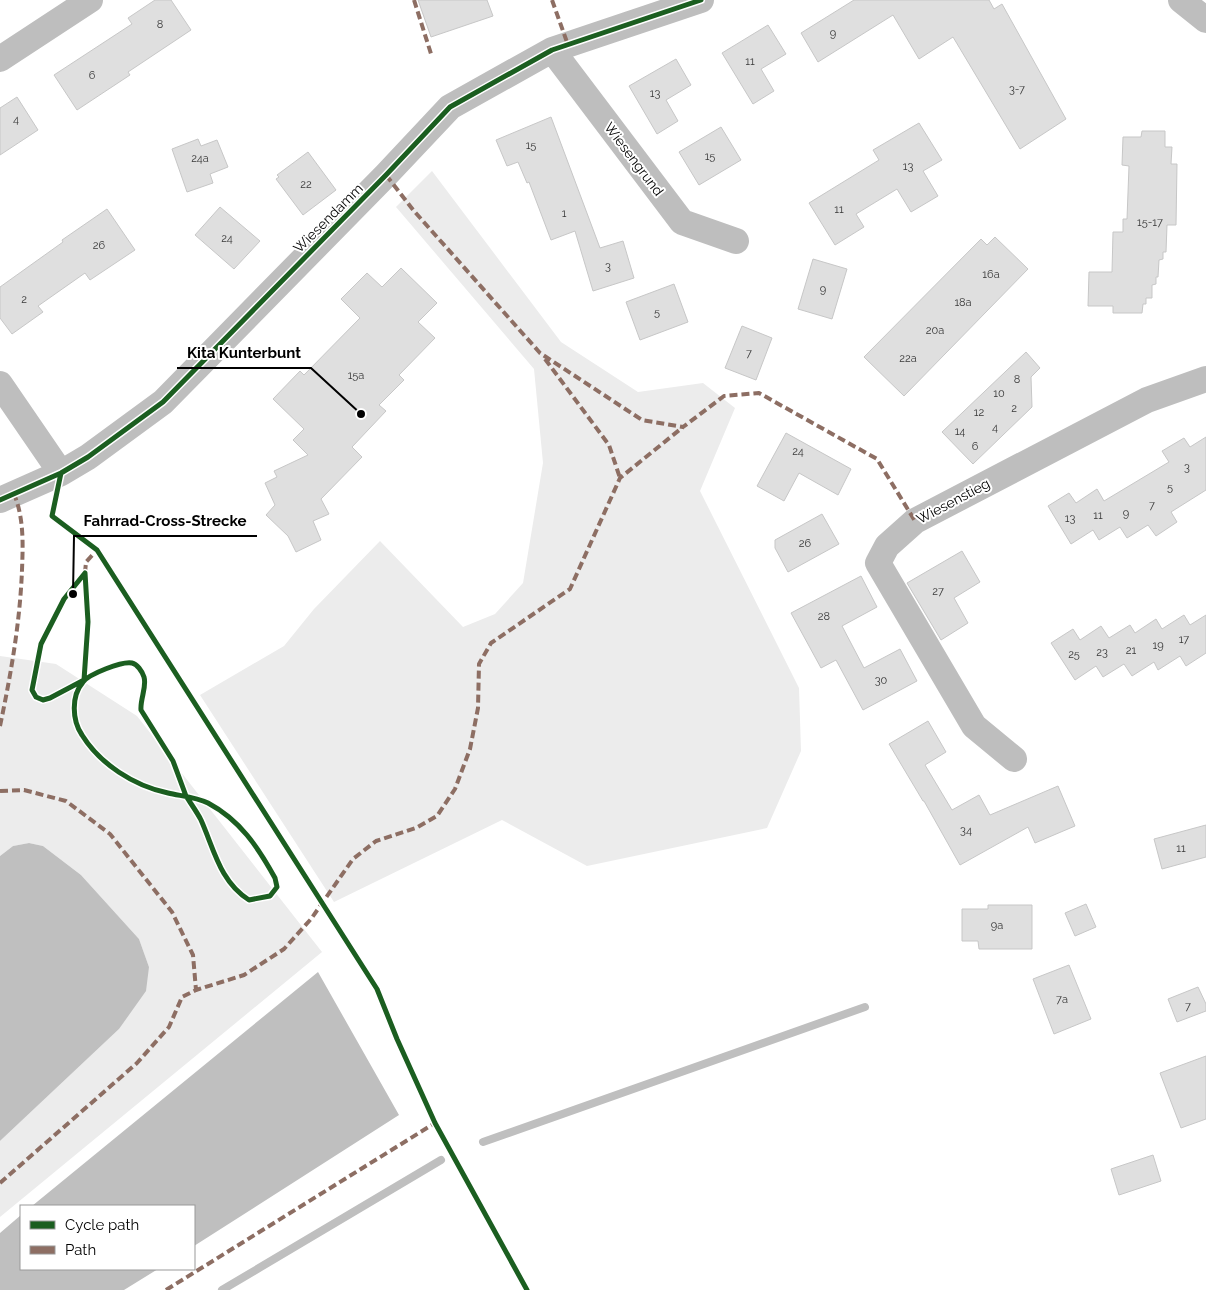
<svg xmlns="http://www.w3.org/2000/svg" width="1206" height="1290" font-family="Raleway,sans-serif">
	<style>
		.green { fill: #ececec }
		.water { fill: #bfbfbf }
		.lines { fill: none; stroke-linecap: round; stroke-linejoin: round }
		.stream { stroke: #bfbfbf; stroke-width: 8 }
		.building { fill: #dfdfdf; stroke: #c7c7c7 }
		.minor { stroke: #bebebe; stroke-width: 26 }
		.quiet { stroke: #8d6e63; stroke-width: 4; stroke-dasharray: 8 4; stroke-linecap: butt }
		.cycleway-casing { stroke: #fff; stroke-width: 8 }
		.cycleway { stroke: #1b5e20; stroke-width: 5 }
		.labels { text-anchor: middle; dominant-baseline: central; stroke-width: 4; stroke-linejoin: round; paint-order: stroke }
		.number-label { font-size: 11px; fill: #383838 }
		.street-label { font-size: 14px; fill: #000; stroke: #fff }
		.leader { fill: none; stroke: #000; stroke-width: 2 }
		.callout-dot { fill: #000; stroke: #fff; stroke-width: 2 }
		.callout-label { font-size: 15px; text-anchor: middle; font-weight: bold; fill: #000; stroke: #fff; stroke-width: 4; stroke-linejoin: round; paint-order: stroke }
	</style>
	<rect width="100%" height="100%" fill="#fff"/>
	<path class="green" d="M432,171L561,342L638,392L703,383L735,408L700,491L799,688L801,751L767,828L587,866L502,820L334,902L200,695L284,646L314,609L380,541L463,627L495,614L523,583L543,463L534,369L396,207Z
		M0,656L56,664L137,716L322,952L0,1217V1141L119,1029L149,967L139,939L81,875L43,846L29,843L13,846L0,856Z"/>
	<path class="water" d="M29,843L43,846L81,875L139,939L149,967L146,991L119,1029L0,1141V856L13,846Z
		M318,972L399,1115L194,1246V1206H32Z
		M21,1215V1269H158L124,1290H0V1233Z"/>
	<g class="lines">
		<path class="stream" d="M483,1142L865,1007
			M222,1290L441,1160"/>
	</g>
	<path class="building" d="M155,0H171L191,30L128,72L130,75L77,110L54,75L132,24L128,18Z
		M418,0H487L493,16L431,37Z
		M854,0H989L994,9L1002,4L1066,119L1020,149L953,37L919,59L893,15L818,62L801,33Z
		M768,25L786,54L761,69L774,91L753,104L722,53Z
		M676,59L691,85L666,100L678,121L657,134L629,86Z
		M17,97L38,130L0,155V108Z
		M551,117L600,248L623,241L634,278L593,291L575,231L551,240L529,182L527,183L518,162L507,166L496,140Z
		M919,123L942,160L923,171L938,196L911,212L897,189L856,214L864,227L835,245L809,203L879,160L873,150Z
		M721,127L741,160L699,185L679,152Z
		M1142,131H1165V147H1172L1171,164H1177L1176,225H1167L1166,252H1163V259L1159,260L1158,277H1156V284L1152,285V298H1146V304H1143L1142,313H1113V306H1088L1089,272H1112L1113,232H1123V219H1127L1129,166L1122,165L1123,137H1141Z
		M198,139L201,146L217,140L228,167L210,174L213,183L187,192L172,149Z
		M308,152L336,190L303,215L276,179L279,177L277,175Z
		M220,207L260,241L234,269L195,235Z
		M107,209L135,250L90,280L85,273L38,306L43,312L12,334L0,318V287L63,242L62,240Z
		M995,237L1028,269L904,396L864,357L981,239L987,245Z
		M813,259L847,269L832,319L798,309Z
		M401,268L437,303L418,322L435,338L399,375L404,380L379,405L386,411L352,447L362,457L321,499L329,514L313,521L321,540L296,552L288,536L266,515L275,505L265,483L277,477L274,471L308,455L293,440L304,429L273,399L300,371L304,375L360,318L341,299L367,273L382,287Z
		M674,284L688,322L640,340L626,302Z
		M742,326L772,338L756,380L725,368Z
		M1026,352L1040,368L1031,377L1032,407L973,464L942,432Z
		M786,433L851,469L838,495L799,473L784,501L757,486Z
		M1206,437V490L1171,512L1177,522L1156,536L1148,525L1127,538L1120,527L1099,540L1093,530L1071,544L1048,506L1069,493L1076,503L1097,489L1104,501L1169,462L1162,451L1184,438L1190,447Z
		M822,514L839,544L788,572L775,548V540Z
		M962,551L980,582L954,598L968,623L941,640L907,583Z
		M861,576L877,607L842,626L864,668L900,649L917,681L863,710L836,660L821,668L791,613Z
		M1184,615L1190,625L1206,615V653L1186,666L1180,656L1158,670L1154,662L1132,676L1124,664L1103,677L1096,666L1075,680L1051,643L1073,629L1080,640L1101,626L1109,638L1130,625L1135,633L1156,619L1162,629Z
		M928,721L946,752L925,765L952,810L979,795L990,815L1058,786L1075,826L1035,843L1028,827L960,865L924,801H923L889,744Z
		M1206,825V857L1162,869L1154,839Z
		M1086,904L1096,927L1075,936L1065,913Z
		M988,905H1032V949H979L978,941H962V909H988Z
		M1069,965L1091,1019L1054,1034L1033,979Z
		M1198,987L1206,1004V1011L1177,1022L1168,999Z
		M1206,1056V1119L1181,1128L1160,1073Z
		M1153,1155L1161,1181L1119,1195L1111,1169Z"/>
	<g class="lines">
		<path class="minor" d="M1181,0L1206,20
			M552,50L682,222L736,241
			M0,59L90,0
			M0,384L61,473
			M0,500L61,473L88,457L163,402L386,175L450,107L552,50L701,0
			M1014,759L974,726L878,563L887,546L915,521L1147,400L1206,379"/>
		<path class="quiet" d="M414,0L432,57
			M552,0L568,45
			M386,175L414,211L540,353L642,420L683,427L724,396L759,393L877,459L915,521
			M545,359L609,445L620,478
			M85,573L86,562L97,550
			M0,726C11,674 20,622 22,570C23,544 24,518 14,494
			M0,791L24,790L66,801L110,834L172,912L193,955L196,990
			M0,1183L137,1063L169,1027L182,997L196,990L244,975L284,949L311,919L353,859L376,841L416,828L437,816L455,789L470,749L478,708L479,664L491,643L570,589L620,478L683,427
			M166,1290L435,1123"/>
		<g class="cycleway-casing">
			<path id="cycleway" d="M61,473L52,516L97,550L377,989L397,1039L435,1123L527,1290
				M0,500L61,473L88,457L163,402L386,175L450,107L552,50L701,0
				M85,573L88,622L84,680L50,698L43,700L36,697L32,690L41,644L64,599Z
				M186,796C191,804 197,812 201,820C214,849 220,882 249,900L270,896L277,887L275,878C258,847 240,820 208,803C196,797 181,796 168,793C134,786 100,764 82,735C72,720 71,696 83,682C89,674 122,661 132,663C137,664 142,671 144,677C147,687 140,699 141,710L173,761L186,796"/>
		</g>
		<use href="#cycleway" class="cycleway"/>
	</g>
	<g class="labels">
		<g class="number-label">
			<text x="160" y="24">8</text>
			<text x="833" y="33">9</text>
			<text x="750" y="61">11</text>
			<text x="92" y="75">6</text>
			<text x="1017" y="89">3-7</text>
			<text x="655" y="93">13</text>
			<text x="16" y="119">4</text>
			<text x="531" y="145">15</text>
			<text x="710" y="156">15</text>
			<text x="200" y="158">24a</text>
			<text x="908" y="166">13</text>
			<text x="306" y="184">22</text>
			<text x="839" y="209">11</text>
			<text x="564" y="213">1</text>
			<text x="1150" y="222">15-17</text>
			<text x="227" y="238">24</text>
			<text x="99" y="245">26</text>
			<text x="608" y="266">3</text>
			<text x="991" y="274">16a</text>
			<text x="823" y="289">9</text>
			<text x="24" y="299">2</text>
			<text x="963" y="302">18a</text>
			<text x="657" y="312">5</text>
			<text x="935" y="330">20a</text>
			<text x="749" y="353">7</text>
			<text x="908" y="358">22a</text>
			<text x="356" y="375">15a</text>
			<text x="1017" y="379">8</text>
			<text x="999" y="393">10</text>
			<text x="1014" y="408">2</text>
			<text x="979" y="412">12</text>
			<text x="995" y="427">4</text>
			<text x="960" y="431">14</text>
			<text x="975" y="446">6</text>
			<text x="798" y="451">24</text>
			<text x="1187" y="467">3</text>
			<text x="1170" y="487">5</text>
			<text x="1152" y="505">7</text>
			<text x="1126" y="513">9</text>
			<text x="1098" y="515">11</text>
			<text x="1070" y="518">13</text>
			<text x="805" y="543">26</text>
			<text x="938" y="591">27</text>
			<text x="824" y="616">28</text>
			<text x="1184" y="639">17</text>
			<text x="1158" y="645">19</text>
			<text x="1131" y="650">21</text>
			<text x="1102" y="652">23</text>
			<text x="1074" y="654">25</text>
			<text x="881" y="680">30</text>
			<text x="966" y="830">34</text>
			<text x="1181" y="848">11</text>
			<text x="997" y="925">9a</text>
			<text x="1062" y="999">7a</text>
			<text x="1188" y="1006">7</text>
		</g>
		<g class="street-label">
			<text transform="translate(634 159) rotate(53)">Wiesengrund</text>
			<text transform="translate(328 218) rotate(-45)">Wiesendamm</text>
			<text transform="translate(953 501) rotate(-28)">Wiesenstieg</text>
		</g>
	</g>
	<path class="leader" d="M361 414L311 368H177M73 594L74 536H257"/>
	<g class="callout-dot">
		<circle cx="361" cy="414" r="5"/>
		<circle cx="73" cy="594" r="5"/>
	</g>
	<g class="callout-label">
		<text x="244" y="358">Kita Kunterbunt</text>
		<text x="165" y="526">Fahrrad-Cross-Strecke</text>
	</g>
	<rect x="20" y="1205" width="175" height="65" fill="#ffffff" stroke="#999999"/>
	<rect x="30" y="1221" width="25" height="8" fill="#1b5e20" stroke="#999999"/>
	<text x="65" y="1230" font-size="15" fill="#000000">Cycle path</text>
	<rect x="30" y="1246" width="25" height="8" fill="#8d6e63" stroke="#999999"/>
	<text x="65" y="1255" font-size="15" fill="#000000">Path</text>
</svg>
